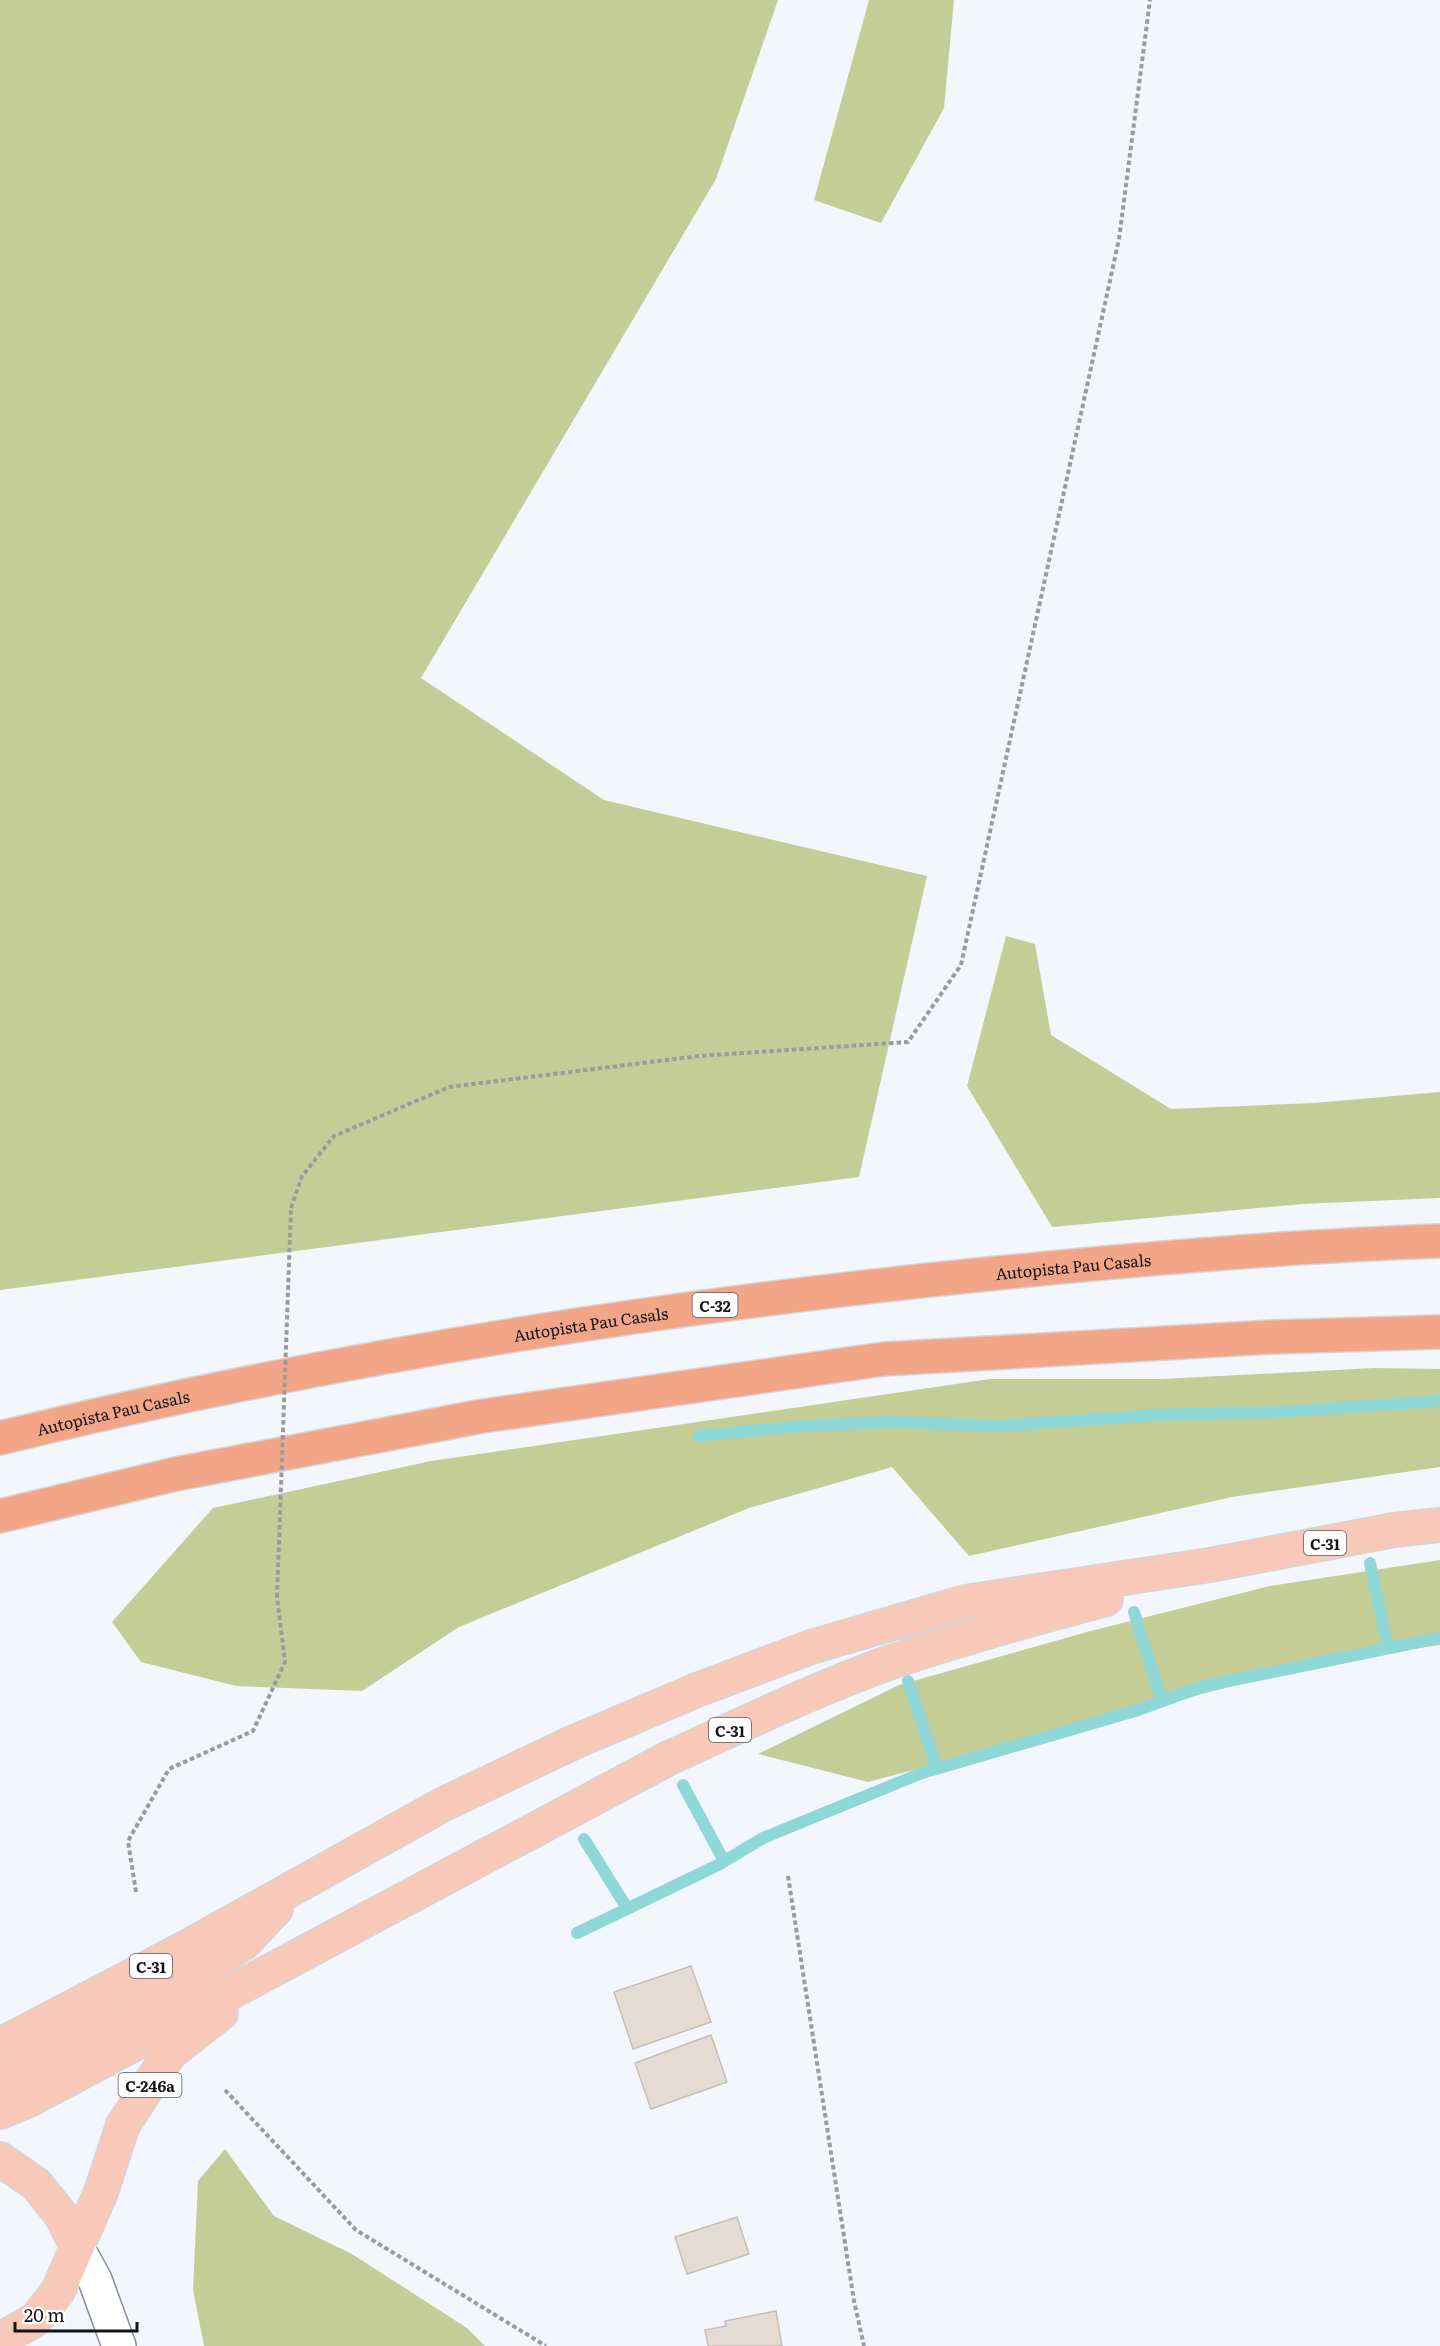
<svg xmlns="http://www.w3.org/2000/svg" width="1440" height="2346" font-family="Literata,serif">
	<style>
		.forest { fill: #c5cd97 }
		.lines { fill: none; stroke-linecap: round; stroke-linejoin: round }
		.stream { stroke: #8ed8d8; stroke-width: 12 }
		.building { fill: #e4dcd2; stroke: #c6beb5; stroke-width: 1.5 }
		.minor-casing { stroke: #898e98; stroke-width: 36 }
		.major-casing { stroke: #d5d5d5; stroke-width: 36 }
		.highway-casing { stroke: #d5d5d5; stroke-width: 36 }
		.path { stroke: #989ba0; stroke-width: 4; stroke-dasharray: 4.5 3; stroke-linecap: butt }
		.minor { stroke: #fff; stroke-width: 33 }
		.major { stroke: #f8c9b8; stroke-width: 33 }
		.highway { stroke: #f3a588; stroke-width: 33 }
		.path-bridge { stroke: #989ba0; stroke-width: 4; stroke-dasharray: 4.5 3; stroke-linecap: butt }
		.labels { text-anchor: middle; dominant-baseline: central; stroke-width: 6; stroke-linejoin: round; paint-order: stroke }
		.shield { fill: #fff; stroke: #5a5a5d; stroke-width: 1.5 }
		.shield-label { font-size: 15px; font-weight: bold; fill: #131418 }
		.street-label { font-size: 16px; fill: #131418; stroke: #fff }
	</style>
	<rect width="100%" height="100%" fill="#f3f7fd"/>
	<path class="forest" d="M0,0H778L716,179L421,678L604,800L927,876L859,1177L0,1290Z
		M869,0H954L944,108L881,223L814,200Z
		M1006,936L1035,944L1051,1035L1171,1109L1314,1103L1440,1092V1198L1303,1204L1052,1227L967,1086Z
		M1374,1368L1440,1369V1467L1232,1497L969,1556L892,1467L749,1508L459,1627L362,1691L236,1686L141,1662L112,1622L213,1508L431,1461L990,1379H1162Z
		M1440,1560V1645L1323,1662L868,1782L758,1754L899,1685L1087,1632L1270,1586Z
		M225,2149L274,2216L352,2254L467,2328L485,2346H204L193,2290L198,2181Z"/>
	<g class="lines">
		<path class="stream" d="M699,1436L803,1426L891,1422L996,1426L1159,1415L1279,1412L1440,1401
			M1370,1563L1388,1648
			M1134,1612L1162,1701
			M908,1681L937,1768
			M683,1785L724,1861
			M584,1839L627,1908
			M577,1933L718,1865L763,1838L922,1773L1135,1711L1204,1686L1440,1638"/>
	</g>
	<path class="building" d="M691,1966L711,2022L633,2049L614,1992Z
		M711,2035L727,2082L651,2109L635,2063Z
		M737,2217L749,2254L687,2274L675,2237Z
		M776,2311L782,2346H708L705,2330L726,2326L725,2321Z"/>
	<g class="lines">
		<g class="minor-casing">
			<path id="minor" d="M77,2247L95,2280L119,2346"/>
		</g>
		<g class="major-casing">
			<path id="major" d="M0,2045L189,1946L442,1805L572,1743L697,1690L811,1647L965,1602L1210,1565L1394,1530L1440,1525
				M0,2081L148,2005L244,1943L276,1909
				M0,2112L29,2100L669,1758C742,1725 815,1689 891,1662C962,1638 1034,1618 1106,1599
				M0,2159L36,2184L61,2215L77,2247
				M0,2340L36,2319L58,2291L101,2192L123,2125L170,2053L221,2013"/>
		</g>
		<g class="highway-casing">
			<g id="highway">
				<path id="s1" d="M0,1438C325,1359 655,1307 988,1274C1138,1259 1289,1246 1440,1241"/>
				<path d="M0,1516L176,1474L483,1416L884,1359L1272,1337L1440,1332"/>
			</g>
		</g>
		<path class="path" d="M291,1208L302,1176L334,1136L449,1087L699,1056L908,1042L961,965L1119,239L1150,0
			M788,1876L854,2301L864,2346
			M136,1892L128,1841L169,1769L253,1731L285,1662L277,1597
			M225,2090L356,2230L546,2346"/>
		<use href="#minor" class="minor"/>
		<use href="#major" class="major"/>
		<use href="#highway" class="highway"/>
		<path class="path-bridge" d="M277,1597L291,1208"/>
	</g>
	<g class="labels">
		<g class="shield">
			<rect x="692.5" y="1293" width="45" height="24" rx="4.5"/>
			<rect x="1304" y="1531" width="42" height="24" rx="4.5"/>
			<rect x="709" y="1718" width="42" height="24" rx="4.5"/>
			<rect x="130" y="1954" width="42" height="24" rx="4.5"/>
			<rect x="118.5" y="2073" width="63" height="24" rx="4.5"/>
		</g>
		<g class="shield-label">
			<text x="715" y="1305">C-32</text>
			<text x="1325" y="1543">C-31</text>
			<text x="730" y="1730">C-31</text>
			<text x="151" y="1966">C-31</text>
			<text x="150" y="2085">C-246a</text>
		</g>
		<g class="street-label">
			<text stroke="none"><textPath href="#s1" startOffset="1088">Autopista Pau Casals</textPath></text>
			<text stroke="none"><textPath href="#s1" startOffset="602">Autopista Pau Casals</textPath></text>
			<text stroke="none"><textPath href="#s1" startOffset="116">Autopista Pau Casals</textPath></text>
		</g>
	</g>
	<path d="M15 2322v9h122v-9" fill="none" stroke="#131418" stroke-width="3"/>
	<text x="24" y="2322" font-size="18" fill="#131418" stroke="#ffffff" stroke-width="4.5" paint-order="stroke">20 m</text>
</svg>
